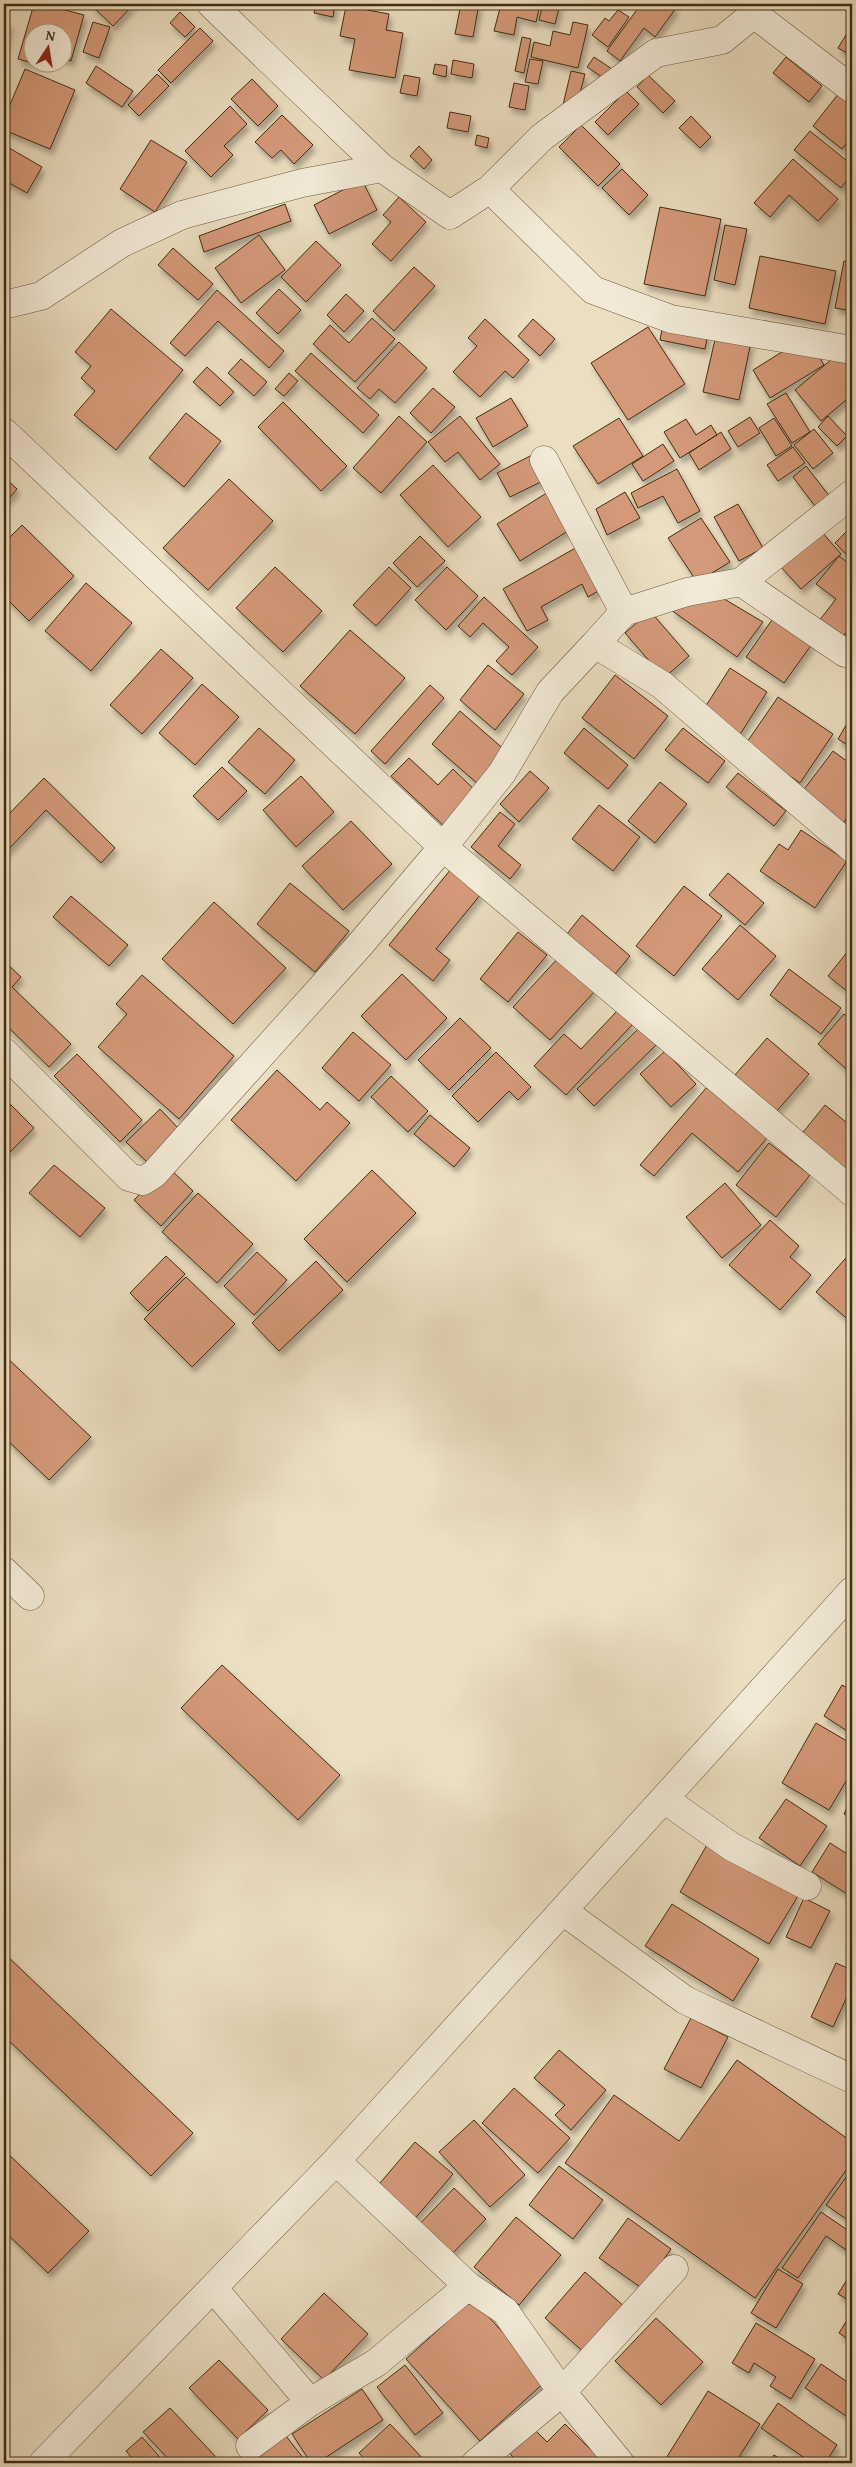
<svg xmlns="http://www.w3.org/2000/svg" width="856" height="2467" font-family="'Gentium Book Plus',serif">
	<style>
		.building { fill: #d49979; stroke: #422d11; filter: url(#shadow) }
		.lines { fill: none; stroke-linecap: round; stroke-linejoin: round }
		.street-casing { stroke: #6c593d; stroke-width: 29 }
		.street { stroke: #f2ead7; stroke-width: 28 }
	</style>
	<defs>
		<filter id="shadow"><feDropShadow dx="3" dy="5.5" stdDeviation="2.5" flood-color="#0004"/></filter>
	</defs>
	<rect width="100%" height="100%" fill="#ebdec1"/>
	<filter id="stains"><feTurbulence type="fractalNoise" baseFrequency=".004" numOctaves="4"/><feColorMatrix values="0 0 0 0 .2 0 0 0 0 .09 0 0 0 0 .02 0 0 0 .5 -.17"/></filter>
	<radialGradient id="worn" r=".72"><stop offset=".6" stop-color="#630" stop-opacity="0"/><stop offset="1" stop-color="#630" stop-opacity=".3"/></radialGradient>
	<path class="building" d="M34,4H43L84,15L71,61L62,58V32H32V62H40V65L18,59Z
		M90,4H134L113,26Z
		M316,4H335L333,17L314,13Z
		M461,4H479L473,37L455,34Z
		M501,4H540L536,22L517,17L514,35L494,31Z
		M543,4H560L555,24L539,20Z
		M641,4H670L676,8L655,37L644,28L620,61L607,51Z
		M346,6L389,14L386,30L403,33L395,78L349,70L355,39L340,36Z
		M618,10L629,17L608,47L592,35L605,18L609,21Z
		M180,12L195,27L185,37L170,23Z
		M4,22L10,24L4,50Z
		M93,22L110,27L99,58L83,52Z
		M573,22L588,25L578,68L531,57L534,42L550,46L553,31L570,35Z
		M852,25V56L838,48Z
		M200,28L213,41L171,83L158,70Z
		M522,37L531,39L524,73L515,71Z
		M594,57L612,69L605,79L587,67Z
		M786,57L822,86L809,102L773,73Z
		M530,59L543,61L538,84L525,82Z
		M453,60L474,64L472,78L451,74Z
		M435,64L447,66L446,77L433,74Z
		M96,66L133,91L122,107L86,83Z
		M25,69L75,90L50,149L4,130V119Z
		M571,71L585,74L576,108L563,105Z
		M157,74L169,86L139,116L128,105Z
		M404,75L420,78L417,96L400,93Z
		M648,75L675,101L663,113L637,87Z
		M252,79L278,106L258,126L231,99Z
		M514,83L529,86L525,110L509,107Z
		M843,88L852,95V136L842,149L813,126Z
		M626,91L639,104L608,135L595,122Z
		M230,106L247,124L224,146L233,155L211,177L185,151Z
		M450,112L471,116L468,132L447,128Z
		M282,115L313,145L294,164L281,150L272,158L255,142Z
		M691,116L711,137L700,148L679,128Z
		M581,125L620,164L598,186L559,147Z
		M810,131L852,165V174L841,188L794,150Z
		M477,135L489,138L487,148L475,145Z
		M151,140L187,162L155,212L120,189Z
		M4,145L42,167L27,193L4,180Z
		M419,146L432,160L424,169L410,156Z
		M793,159L838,199L818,221L789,195L770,217L754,203Z
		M622,169L648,195L629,215L602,188Z
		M362,180L377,210L329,234L314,205Z
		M399,197L426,222L391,261L372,244L391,222L383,215Z
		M285,204L291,221L204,252L199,236Z
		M660,207L721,219L705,296L644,284Z
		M725,225L747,229L735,285L714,280Z
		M259,235L285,270L241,303L215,268Z
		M316,241L341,265L306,302L281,277Z
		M173,248L213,284L198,300L158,265Z
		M760,256L836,271L825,324L749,308Z
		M844,261L852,263V311L835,308Z
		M414,267L435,286L394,331L373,311Z
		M279,289L301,310L278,334L256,313Z
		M217,290L284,351L269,368L218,321L185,356L170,343Z
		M346,294L364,311L344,332L327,315Z
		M111,309L183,370L116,450L74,415L95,391L81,378L91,366L75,352Z
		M372,318L395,339L355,382L313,344L330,325L349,343Z
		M485,319L529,360L513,378L505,371L480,397L453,372L477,346L468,338Z
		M533,319L555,339L540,356L518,336Z
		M663,324L708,333L705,349L660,340Z
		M648,327L685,384L628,420L591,363Z
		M716,335L751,342L739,400L703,392Z
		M399,342L427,368L395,403L379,389L370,399L357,388Z
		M785,350L818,355L824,365L770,398L753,370Z
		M311,353L379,415L363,433L295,371Z
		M241,359L267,382L254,396L228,373Z
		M832,359L852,365V395L821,421L795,390Z
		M207,367L234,392L220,406L193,382Z
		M289,373L298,381L284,396L275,389Z
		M433,388L455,407L431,433L410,413Z
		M786,393L810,432L792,443L767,404Z
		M511,398L528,426L493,447L476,418Z
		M283,402L347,466L321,491L258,427Z
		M186,413L221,441L184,487L149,458Z
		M399,416L427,442L381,493L353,468Z
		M460,416L500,464L480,480L458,452L445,462L428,442Z
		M828,416L847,436L837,446L818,427Z
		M750,417L760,433L738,447L728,431Z
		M619,418L643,456L598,484L573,446Z
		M774,418L792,446L776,456L759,428Z
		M686,419L696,435L711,425L717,435L680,458L664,432Z
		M814,429L833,453L813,469L794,445Z
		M721,432L731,449L699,470L689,453Z
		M663,444L674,461L643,481L632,464Z
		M793,447L805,463L778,481L767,465Z
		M536,453L549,478L510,497L497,473Z
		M433,465L481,517L448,547L400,495Z
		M806,466L838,507L824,518L793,477Z
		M677,469L700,511L678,523L663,496L638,508L631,493Z
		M4,477L17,489L4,504Z
		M229,479L273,521L208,590L163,548Z
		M553,489L576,526L520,561L497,524Z
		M625,492L640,518L607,535L596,509Z
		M738,504L763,548L739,561L714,517Z
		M701,518L730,562L697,582L668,538Z
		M22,525L74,576L29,621L4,596V543Z
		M852,526V560L835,543Z
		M821,531L841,554L801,589L780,566Z
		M420,536L445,561L417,587L393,563Z
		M579,546L603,588L588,597L582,584L541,607L548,620L527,631L503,589Z
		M839,556L852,566V625L837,644L815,626L836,599L816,584Z
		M275,567L322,611L283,652L236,608Z
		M389,567L411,588L376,626L353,605Z
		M447,567L478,596L446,630L415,600Z
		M86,583L132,623L91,671L45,631Z
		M714,593L763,622L737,657L671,610Z
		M484,597L538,647L512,675L496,661L509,647L483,623L470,637L458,626Z
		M650,611L689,656L664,678L625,633Z
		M774,617L812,644L784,683L746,657Z
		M350,630L405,678L355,734L300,686Z
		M161,649L193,678L142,734L110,705Z
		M488,665L524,694L495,730L460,700Z
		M730,668L767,692L739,736L702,712Z
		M615,675L668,716L634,759L582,718Z
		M202,684L239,717L195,765L159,733Z
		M430,685L444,698L385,764L371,751Z
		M778,697L833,734L800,783L745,745Z
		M460,711L507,752L478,784L432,744Z
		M852,715V748L838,739Z
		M259,728L295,760L265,794L228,762Z
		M584,728L628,765L608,789L564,753Z
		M683,728L725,761L708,783L665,750Z
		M833,751L852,765V811L843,823L802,792Z
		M409,758L438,785L453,769L478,793L445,827L391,776Z
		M222,767L247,791L218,820L193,796Z
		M530,771L549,788L519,822L500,804Z
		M738,773L786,811L774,826L726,787Z
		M301,776L334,812L296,847L263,810Z
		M44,778L115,848L101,863L46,810L4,854V819Z
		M660,782L687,804L655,843L628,821Z
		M599,805L640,837L613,871L572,839Z
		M500,812L515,824L498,846L521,865L510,879L471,847Z
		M351,821L392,864L343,910L302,866Z
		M801,830L847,861L815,908L760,871L779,844L788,850Z
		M451,869L481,894L436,949L450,960L433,981L389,945Z
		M728,873L764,903L745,925L709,895Z
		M290,883L349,931L315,972L257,924Z
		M684,886L722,916L674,976L636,946Z
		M71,896L128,945L109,966L53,917Z
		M214,902L286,968L233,1024L162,959Z
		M582,915L630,956L615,974L567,934Z
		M740,925L776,956L738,1000L702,969Z
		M518,932L547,955L508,1002L480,979Z
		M852,946V995L828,976Z
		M558,958L595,991L550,1040L513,1007Z
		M5,962L21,977L12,987L71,1044L49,1067L4,1023Z
		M789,969L841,1008L821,1034L770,995Z
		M402,974L447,1018L406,1060L361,1016Z
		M142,975L234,1056L179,1119L98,1047L127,1014L116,1004Z
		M618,1010L633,1024L566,1095L534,1066L564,1034L581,1049Z
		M844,1014L852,1021V1074L818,1044Z
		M460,1018L491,1048L449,1090L418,1060Z
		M640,1027L657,1044L594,1106L577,1089Z
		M353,1032L391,1065L359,1101L322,1068Z
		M767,1038L809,1074L776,1112L735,1075Z
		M665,1051L696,1084L671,1107L640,1074Z
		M496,1052L531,1087L518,1100L509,1091L478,1122L452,1096Z
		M77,1054L142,1120L120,1142L54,1076Z
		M277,1070L320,1110L327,1102L350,1123L296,1181L231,1120Z
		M391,1076L428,1111L408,1132L371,1097Z
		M707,1087L767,1138L738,1172L692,1133L654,1176L640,1165Z
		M4,1098L34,1128L10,1152L4,1145Z
		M825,1105L852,1127V1178L800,1136Z
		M160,1109L179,1129L147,1162L126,1142Z
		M430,1115L470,1148L454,1167L414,1134Z
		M769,1143L810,1175L776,1217L736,1185Z
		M54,1165L105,1208L80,1237L29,1193Z
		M167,1166L193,1191L161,1226L134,1200Z
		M372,1170L416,1213L347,1282L304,1239Z
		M725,1183L761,1225L722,1258L686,1217Z
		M198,1193L253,1244L217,1283L162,1232Z
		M770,1220L799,1246L790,1257L811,1275L780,1310L729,1265Z
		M852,1251V1320L851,1322L816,1292Z
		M257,1252L287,1280L254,1315L224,1286Z
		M166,1256L185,1274L148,1311L130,1293Z
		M316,1261L343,1290L279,1351L252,1323Z
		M186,1277L235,1324L192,1367L144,1319Z
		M4,1355L91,1437L49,1480L4,1437Z
		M222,1665L340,1775L298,1820L181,1708Z
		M842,1685L852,1690V1734L824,1716Z
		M816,1723L852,1744V1771L829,1810L782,1783Z
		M852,1797V1819L844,1814Z
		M786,1799L827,1826L800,1866L759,1838Z
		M708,1843L798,1896L769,1944L680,1892Z
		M830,1843L852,1857V1897L812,1872Z
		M804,1898L830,1911L811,1948L786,1937Z
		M672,1904L759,1959L733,2001L645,1946Z
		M4,1953L193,2133L151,2176L4,2036Z
		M836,1963L852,1970V1986L833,2027L811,2017Z
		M691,2018L728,2037L701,2088L664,2069Z
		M559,2050L606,2090L571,2130L555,2115L565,2105L534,2078Z
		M737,2060L852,2142V2162L755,2298L565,2163L614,2095L679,2141Z
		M514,2088L570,2138L538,2173L482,2123Z
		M474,2120L525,2175L490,2207L439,2152Z
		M415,2142L453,2174L412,2222L374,2190Z
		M4,2150L89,2231L48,2273L4,2231Z
		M559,2166L603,2200L573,2239L529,2205Z
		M852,2169V2223L826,2205Z
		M454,2188L486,2219L447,2259L415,2229Z
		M821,2212L852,2233V2254L826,2236L798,2278L782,2268Z
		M516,2217L561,2255L519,2305L474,2267Z
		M628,2218L671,2249L643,2289L599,2258Z
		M778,2269L803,2284L776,2328L751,2313Z
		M585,2272L626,2308L586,2354L545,2318Z
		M852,2272V2302L838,2294Z
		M324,2293L368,2334L324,2380L281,2339Z
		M472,2299L547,2380L480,2441L406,2359Z
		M850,2315L852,2316V2342L839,2333Z
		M656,2318L703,2362L661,2405L615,2361Z
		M756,2323L815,2359L791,2399L770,2386L776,2377L754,2363L749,2373L732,2363Z
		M219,2360L268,2410L238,2439L189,2388Z
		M821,2364L852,2385V2420L805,2388Z
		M405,2365L443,2413L415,2435L377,2387Z
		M362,2389L383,2420L317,2463H311L292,2434Z
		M708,2391L760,2424L735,2463H663Z
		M778,2403L837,2445L825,2463H812L761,2428Z
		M170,2408L215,2456L207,2463H172L143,2432Z
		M390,2424L427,2463H368L359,2453Z
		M565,2424L601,2460L598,2463H519L508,2452L533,2428L547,2442Z
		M286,2436L307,2463H251Z
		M142,2437L165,2463H136L126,2451Z
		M774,2455L786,2463H768Z"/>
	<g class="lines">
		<g class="street-casing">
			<path id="street" d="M211,4L382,168L450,215L490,189L542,137L656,53L722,40L754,14L760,4
				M754,14L852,89
				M490,189L593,290L671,319L852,350
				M4,305L41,296L122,243L182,215L302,183L382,168
				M4,432L443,847L852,1192
				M544,460L624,612
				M741,582L845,653
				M595,644L624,612L687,592L741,582L852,494
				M4,1052L129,1177L143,1181L154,1174L358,947L443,847L502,773L550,692L595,644L662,685L852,848
				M4,1571L30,1596
				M664,1799L732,1847L807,1886
				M563,1911L685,2000L852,2079
				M336,2161L468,2286L505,2311L562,2392L620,2463
				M214,2289L310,2402
				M250,2446L310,2402L376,2363L468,2286
				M43,2463L336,2161L852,1591
				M476,2463L562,2392L674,2269"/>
		</g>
		<use href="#street" class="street"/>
	</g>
	<rect width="856" height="2467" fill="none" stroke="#ebdec1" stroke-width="20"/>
	<rect x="5" y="5" width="846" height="2457" fill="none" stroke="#422d11" stroke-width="2.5"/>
	<rect x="10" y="10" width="836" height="2447" fill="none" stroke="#422d11"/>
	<g transform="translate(48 48) rotate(12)"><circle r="24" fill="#f2ead7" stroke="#ac9e88"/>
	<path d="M0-4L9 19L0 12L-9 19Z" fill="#8f2418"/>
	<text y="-8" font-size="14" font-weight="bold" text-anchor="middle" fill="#422d11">N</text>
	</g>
	<rect width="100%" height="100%" filter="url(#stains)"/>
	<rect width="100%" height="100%" fill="url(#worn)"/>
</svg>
